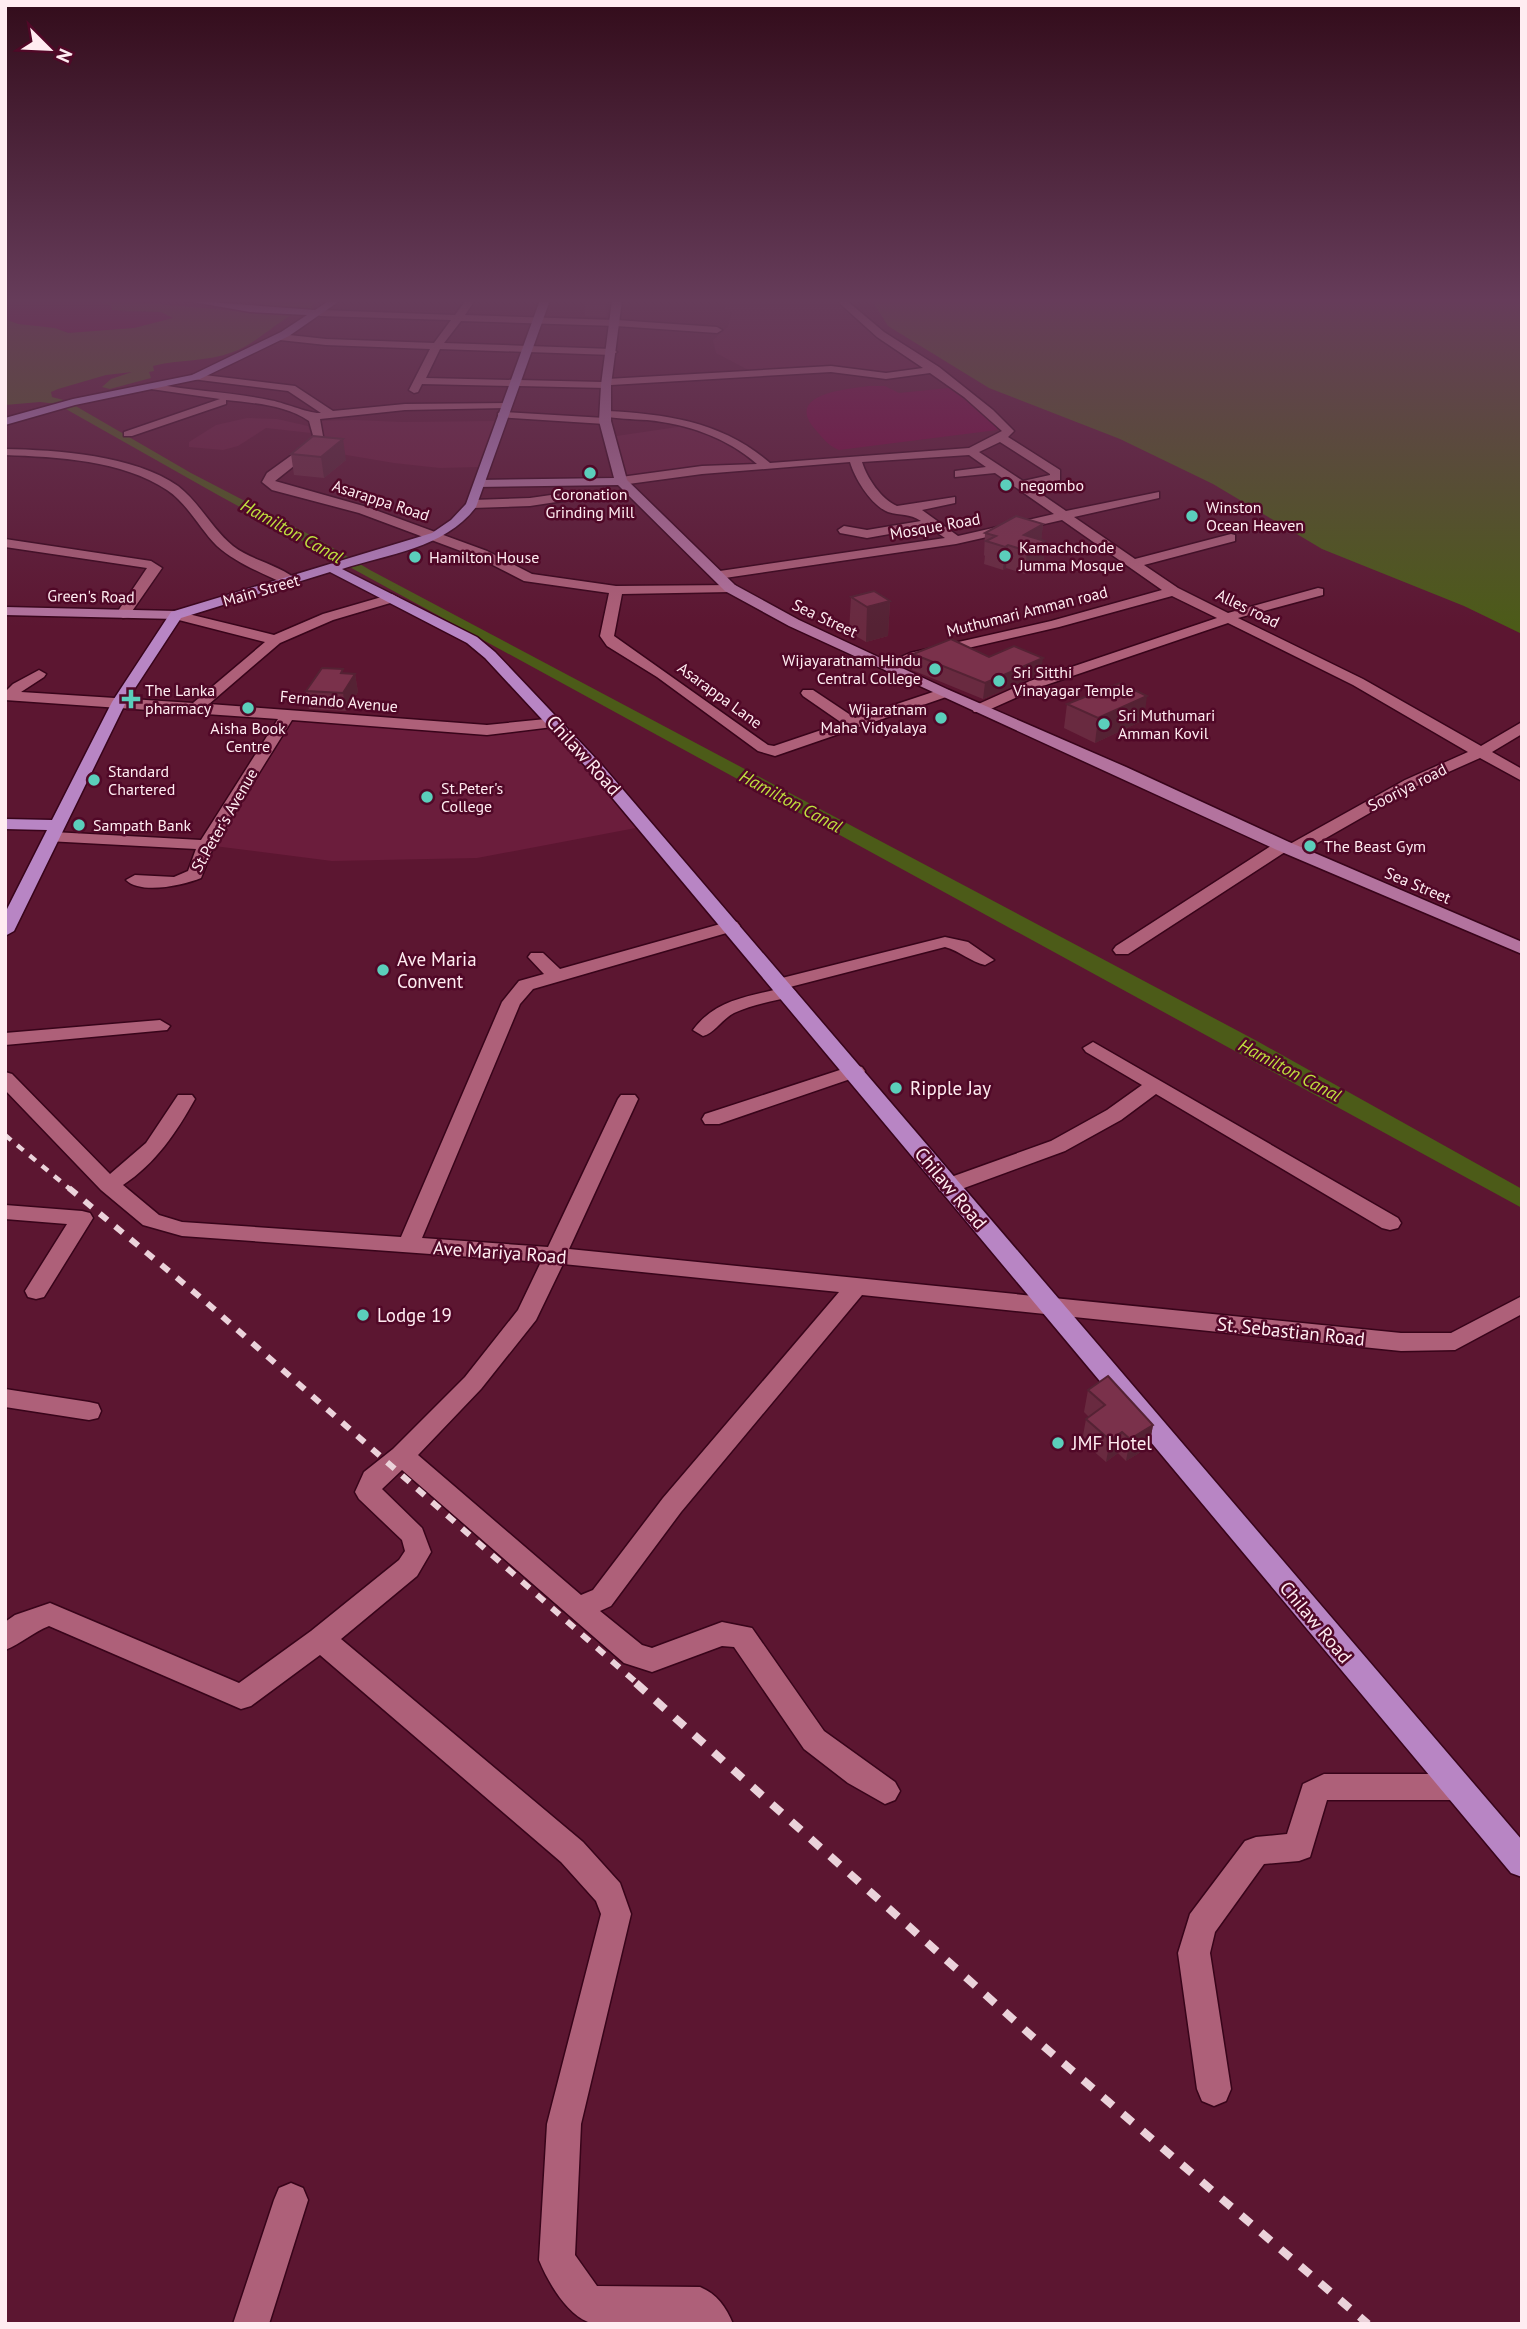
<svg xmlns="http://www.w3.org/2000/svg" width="1527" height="2329" font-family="'PT Sans',sans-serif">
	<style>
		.built { fill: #6b1d3c }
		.green { fill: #77053c }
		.water { fill: #4c5b18 }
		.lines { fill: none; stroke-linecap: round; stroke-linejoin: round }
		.street-casing { stroke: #38041a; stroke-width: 3 }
		.secondary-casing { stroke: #38041a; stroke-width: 3 }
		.primary-casing { stroke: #38041a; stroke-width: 3 }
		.street { fill: #ae6079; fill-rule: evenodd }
		.secondary { fill: #b3739e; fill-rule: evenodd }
		.primary { fill: #b885c4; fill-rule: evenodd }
		.rail-far2 { stroke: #ebd2da; stroke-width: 4.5; stroke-dasharray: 8 8; stroke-linecap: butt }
		.rail-far1 { stroke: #ebd2da; stroke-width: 6; stroke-dasharray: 10 10; stroke-linecap: butt }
		.rail { stroke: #ebd2da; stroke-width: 8; stroke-dasharray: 13 13; stroke-linecap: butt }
		.wall { fill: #692a40 }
		.shaded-wall { fill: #552234 }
		.building { fill: #7a314b; stroke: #552234; stroke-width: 2 }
		.poi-dot { fill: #5bcebb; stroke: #500827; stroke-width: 2.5 }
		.labels { text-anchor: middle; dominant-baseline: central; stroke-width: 5; stroke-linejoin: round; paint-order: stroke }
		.far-poi-label { font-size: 16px; fill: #ffecf1; stroke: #500827; text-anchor: start }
		.far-street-label { font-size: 16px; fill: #ffecf1; stroke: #500827 }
		.far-water-label { font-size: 18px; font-style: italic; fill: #bfe03f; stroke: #500827 }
		.street-label { font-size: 19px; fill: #ffecf1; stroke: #500827 }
		.poi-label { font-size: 19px; fill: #ffecf1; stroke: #500827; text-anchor: start }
	</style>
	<rect width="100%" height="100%" fill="#5c1631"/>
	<path class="built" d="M723,300H835L896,348L935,369L886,376L845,370L754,373L716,353L713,340L728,327L732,312L725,309Z
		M247,418L277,419L308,426L311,433L266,428L238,446L223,450L189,447V442L216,425Z
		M354,420L403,422L496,421L481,467L440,468L394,463L311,449L320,440L315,421Z
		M684,426L728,438L767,467L621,481L610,437Z
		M288,714L447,727L556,723L641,827L477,858L332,861L206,845Z"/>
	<path class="green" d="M5,300H114L104,303L122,312H161L173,318L134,328L74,333L18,324L5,319Z
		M869,386H885L899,393L958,387L995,417L997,430L839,450C827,445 822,437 814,428C785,393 849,389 869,386Z"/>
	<path class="water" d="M114,300L247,312L263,304L249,300H319L311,306L314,309C309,311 303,310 298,312C275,322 258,343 233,352C207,362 179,359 153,366L154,371L149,372L151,378L110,389L102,387L111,379L132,372L106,375L58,389L51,392L52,397L67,401L191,473L316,538L370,570L1257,1041L1522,1189V1208L218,495L57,404L40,402L5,405V319L18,324L55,328L68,333L134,328L173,318L161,312L112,310L111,305L102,303Z
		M872,300H1522V634L1464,606L1322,549L1213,484L1120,439L989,388L888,326Z"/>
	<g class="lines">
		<g class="street-casing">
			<path id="street" d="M466,300H475L465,315L616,320L717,327L722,330L717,333L616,326L461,321L444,343L612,349L617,352L612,355L440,349L426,378L602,382L607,379L831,366L886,373L923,368L877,337L836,300H846L884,332L939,367L993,410L1014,431L1008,437L1060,470V480L1031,487L1066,511L1159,492V498L1074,517L1135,559L1231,534L1235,535V541L1144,565L1178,588L1228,613L1318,588L1323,589V595L1238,618L1363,679L1481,746L1522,722V734L1492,752L1522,769V781L1480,758L1417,786L1298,854L1292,855L1285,852L1128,954H1116L1113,950L1116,946L1277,842L1283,841L1290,844L1405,780L1468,752L1353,685L1228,623L1040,687L984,712H974L972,709L974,706L1030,681L1217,618L1172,596L1059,627L920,659L890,671L885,670L883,667L885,664L910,653L1051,621L1162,590L1062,520L956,544L718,579L711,575L713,572L945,538L929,527L867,538L840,533L838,530L844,526L867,530L921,521C909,513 901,516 888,512C871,505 855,479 850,462L702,474L621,485L615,481L621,477L702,466L757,464C726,437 687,424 647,420C632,419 617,419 603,416V412L607,411C667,414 723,422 770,463L969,448L1002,431L964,397L930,373L886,379L831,372L611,385L606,388L422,384L418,392L414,393L409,390L430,349L326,345L280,340L275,337L280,334L326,339L434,343L451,320L320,316L315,313L320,310L455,315ZM1000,442L1050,474V475L1023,481L979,452ZM969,455L986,467L955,471V477L995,473L1054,514L958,536L922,510L955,503V497L897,506C881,499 867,478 862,462Z
				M196,374L295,386L333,411L405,404L510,403L511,405L506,408L405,410L320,419L324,442L275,481L367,507L487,551L532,574L616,586L735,585L737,588L730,592L622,594L614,636L768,745L774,746L842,723L803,696L801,693L803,690H813L855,718L939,690H949L951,693L949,696L775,756L758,751L657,677L607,646L600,636L609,593L524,581L477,557L359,513L272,490L262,482L267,473L314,439L309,421C286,405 254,403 226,400V404L132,436H124V432L220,399L151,389L150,387L155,384C193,391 231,392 269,400C283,402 309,414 321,413L288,391L192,379V375Z
				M502,412L605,418L611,421L605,424L498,417V413Z
				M5,449C57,450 134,455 178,486C200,503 212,529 233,546C252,561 282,565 299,582L297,585H287C263,573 237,564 217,546C199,528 188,504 167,490C122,460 57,457 5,455Z
				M572,492L578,496L576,499L530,506L472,508L466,504L472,500L530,498Z
				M5,539L151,561L162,568L128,617L123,618L116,614L147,568L5,547Z
				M392,594L399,598L397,601L333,620L280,643L209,704L487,725L556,718L561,720L564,723L561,726L487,735L292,720L214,845L201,878C184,885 141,895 126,880L135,875L174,877L188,871L196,849L47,841L45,837L53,832L201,840L278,719L5,700V692L13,684L39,670L46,674L44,677L21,692L193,703L265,642L171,618V612L176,611L274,635L323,614Z
				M731,921L737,922L740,926L737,930L533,989L520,1004L422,1238L548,1247L618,1099L621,1095H635L638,1099L569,1249L1401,1333H1451L1522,1296V1314L1455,1350L1401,1351L862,1295L681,1512L611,1606L600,1611L642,1645L652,1648L722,1622L752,1628L824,1731L895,1782L900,1791L895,1800L885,1804L848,1783L804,1749L734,1647L722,1646L652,1672L624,1663L402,1470L382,1489L422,1528L431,1552L417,1576L341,1639L583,1842L620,1883L631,1914L581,2124L575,2255L597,2286L700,2287C717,2294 726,2307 733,2324L588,2322C566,2313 548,2282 539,2260L547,2124L601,1914L596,1901L561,1862L320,1655L251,1706L241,1709L49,1626C33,1632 21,1644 5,1650V1622L15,1615L50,1603L239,1683L311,1631L399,1560L405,1551L402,1540L359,1499L355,1492L364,1472L393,1449L465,1377L518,1310L541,1262L182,1236L143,1225L101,1190L5,1090V1072L12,1074L110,1174L146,1143L178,1095H192L195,1099C176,1133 156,1163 123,1185L159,1215L182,1222L401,1237L502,1002L519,981L544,974L528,957L531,953H543L560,969ZM563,1264L839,1292L663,1498L593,1590L581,1595L418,1455L481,1389L536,1320Z
				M945,937L968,942L994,960L985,965C971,962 960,951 945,947L790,987L796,992L794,996C774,1001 753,1004 734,1013C722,1019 715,1033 703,1036L693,1030C714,1001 745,997 778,989L772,984L774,980Z
				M160,1020L170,1026L167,1030L5,1045V1033Z
				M1093,1042L1398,1218L1401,1223L1398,1228L1390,1230L1382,1228L1156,1094L1121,1120L1065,1151L956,1191H940L937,1186L940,1181L1051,1141L1107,1110L1142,1085L1086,1052L1083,1048Z
				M855,1065L862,1067L865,1071L862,1075L719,1124H705L702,1119L705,1114Z
				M5,1205L82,1211L90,1213L93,1218L44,1297L36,1299L28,1297L25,1291L67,1224L5,1219Z
				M5,1389L89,1402L98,1404L101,1411L98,1418L89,1420L5,1407Z
				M1324,1774H1456L1466,1778L1471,1787L1466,1796L1456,1800H1327L1310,1857L1299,1861L1264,1864L1215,1932L1210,1953L1231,2089L1226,2101L1214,2106L1202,2101L1197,2089L1178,1953L1190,1914L1245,1841L1256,1837L1287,1834L1303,1784Z
				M291,2183L303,2188L308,2200L269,2324H233L274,2200L279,2188Z"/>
		</g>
		<g class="secondary-casing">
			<path id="secondary" d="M612,300H622L611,385V421L627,480L735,585L799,620L949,690L1126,767L1289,842L1522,942V954L1277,850L789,626L725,591L618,485L475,487V481L479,480L614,478L599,421L601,385Z
				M5,607L176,611L183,615L176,619L5,615Z"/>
		</g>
		<g class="primary-casing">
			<path id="primary" d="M182,300L315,310L330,300H341L289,336L200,379L75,405L5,425V418L73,399L192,375L281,332L307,315L250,312Z
				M540,300H550L476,507C445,548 389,554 342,569L477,637L495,652L601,764L1522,1840V1877L1511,1873L589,770L485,658L467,643L330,572L181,618L126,702L14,931L5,936V913L47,830L5,829V819L52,820L112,702L171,612L432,533L451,520L466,504Z"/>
		</g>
		<use href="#street" class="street"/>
		<use href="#secondary" class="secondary"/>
		<use href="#primary" class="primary"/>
		<path class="rail-far2" d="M5,1135L71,1190"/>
		<path class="rail-far1" d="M69,1188L206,1302L638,1684"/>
		<path class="rail" d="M636,1683L1034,2038L1368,2324"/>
	</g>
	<path class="wall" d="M502,300H529V301Z
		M584,300H610L606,317L585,316Z
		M291,454L346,460L324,478L294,475Z
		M1043,524L1041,540L1045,541L1043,564L1025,574L1006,568L1003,570L984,564L985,556L984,555L985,533Z
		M851,597L890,601L888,636L866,642L849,632Z
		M913,654L989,657L1041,674L983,699L912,670Z
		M344,673L355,674L358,692L346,711L309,709L306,691Z
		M1067,704L1144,720L1095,743L1064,728Z
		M1088,1390L1153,1425L1149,1447L1126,1461L1118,1453L1106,1462L1082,1441L1086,1419L1089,1417L1084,1412Z"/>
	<path class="shaded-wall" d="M605,300H610L606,317Z
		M343,439L346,460L324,478L321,457Z
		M1043,524L1041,544L1045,541L1043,564L1025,574L1027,551L1024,535Z
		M1008,545L1006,568L1003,570L1005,547Z
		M890,601L888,636L866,642L867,607Z
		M1043,658L1041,674L983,699L985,683Z
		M355,674L358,692L346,711L343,693Z
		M1147,696L1144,720L1095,743L1098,718Z
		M1153,1425L1149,1447L1126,1461L1130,1439Z
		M1122,1432L1118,1453L1106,1462L1110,1440Z"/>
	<path class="building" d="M313,436L343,439L321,457L291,454Z
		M1016,516L1043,524L1024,535L1045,541L1027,551L1008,545L1005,547L986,541L996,536L985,533Z
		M874,591L890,601L867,607L851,597Z
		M951,639L989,657L1014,646L1043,658L985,683L913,654Z
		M322,668L343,669L341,673L355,674L343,693L306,691Z
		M1120,683L1147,696L1098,718L1067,704Z
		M1108,1376L1153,1425L1130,1439L1122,1432L1110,1440L1086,1419L1105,1405L1088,1390Z"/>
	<linearGradient id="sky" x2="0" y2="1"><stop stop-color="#330c1b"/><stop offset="0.48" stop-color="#663c5a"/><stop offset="1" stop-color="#663c5a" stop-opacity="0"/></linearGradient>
	<rect width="1527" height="627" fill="url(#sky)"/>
	<g class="poi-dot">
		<circle cx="590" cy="473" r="7"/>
		<circle cx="1006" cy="485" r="7"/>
		<circle cx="1192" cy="516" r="7"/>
		<circle cx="1005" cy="556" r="7"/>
		<circle cx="415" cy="557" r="7"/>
		<circle cx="935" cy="669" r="7"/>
		<circle cx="999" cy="681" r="7"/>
		<path d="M127.5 688.5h7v7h7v7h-7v7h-7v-7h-7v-7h7z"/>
		<circle cx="248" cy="708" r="7"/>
		<circle cx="941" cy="718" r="7"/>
		<circle cx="1104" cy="724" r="7"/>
		<circle cx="94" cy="780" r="7"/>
		<circle cx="427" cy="797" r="7"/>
		<circle cx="79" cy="825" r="7"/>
		<circle cx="1310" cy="846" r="7"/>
		<circle cx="383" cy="970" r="7"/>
		<circle cx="896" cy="1088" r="7"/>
		<circle cx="363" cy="1315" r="7"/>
		<circle cx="1058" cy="1443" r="7"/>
	</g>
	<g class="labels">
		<g class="far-poi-label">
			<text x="1020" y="485">negombo</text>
			<text x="590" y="494" text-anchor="middle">Coronation<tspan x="590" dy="18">Grinding Mill</tspan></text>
			<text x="1206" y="507">Winston<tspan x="1206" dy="18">Ocean Heaven</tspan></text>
			<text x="1019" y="547">Kamachchode<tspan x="1019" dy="18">Jumma Mosque</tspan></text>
			<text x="429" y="557">Hamilton House</text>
			<text x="921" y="660" text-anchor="end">Wijayaratnam Hindu<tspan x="921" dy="18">Central College</tspan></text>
			<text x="1013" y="672">Sri Sitthi<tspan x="1013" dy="18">Vinayagar Temple</tspan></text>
			<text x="145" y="690">The Lanka<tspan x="145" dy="18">pharmacy</tspan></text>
			<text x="927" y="709" text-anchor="end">Wijaratnam<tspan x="927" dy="18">Maha Vidyalaya</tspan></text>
			<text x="1118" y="715">Sri Muthumari<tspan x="1118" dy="18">Amman Kovil</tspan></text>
			<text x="248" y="728" text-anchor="middle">Aisha Book<tspan x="248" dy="18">Centre</tspan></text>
			<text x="108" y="771">Standard<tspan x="108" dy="18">Chartered</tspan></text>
			<text x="441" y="788">St.Peter's<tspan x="441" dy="18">College</tspan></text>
			<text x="93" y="825">Sampath Bank</text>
			<text x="1324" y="846">The Beast Gym</text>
		</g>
		<g class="far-street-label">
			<text transform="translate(381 500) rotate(18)">Asarappa Road</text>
			<text transform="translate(935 526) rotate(-10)">Mosque Road</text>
			<text transform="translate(261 590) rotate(-16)">Main Street</text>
			<text transform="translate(91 596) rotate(1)">Green's Road</text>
			<text transform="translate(1248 608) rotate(26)">Alles road</text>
			<text transform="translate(1027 611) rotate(-14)">Muthumari Amman road</text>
			<text transform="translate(825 618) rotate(25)">Sea Street</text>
			<text transform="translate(720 695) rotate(36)">Asarappa Lane</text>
			<text transform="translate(339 701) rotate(5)">Fernando Avenue</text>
			<text transform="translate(1407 787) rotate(-27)">Sooriya road</text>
			<text transform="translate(224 820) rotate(-60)">St.Peter's Avenue</text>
			<text transform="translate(1418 885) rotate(23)">Sea Street</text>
		</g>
		<g class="far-water-label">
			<text transform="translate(292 531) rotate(29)">Hamilton Canal</text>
			<text transform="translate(791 801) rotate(28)">Hamilton Canal</text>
			<text transform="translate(1290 1070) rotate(28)">Hamilton Canal</text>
		</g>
		<g class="street-label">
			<text transform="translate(584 755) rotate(48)">Chilaw Road</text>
			<text transform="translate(951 1188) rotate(50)">Chilaw Road</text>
			<text transform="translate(500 1252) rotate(4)">Ave Mariya Road</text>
			<text transform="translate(1291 1331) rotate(6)">St. Sebastian Road</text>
			<text transform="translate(1316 1622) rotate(50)">Chilaw Road</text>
		</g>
		<g class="poi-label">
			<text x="397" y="959">Ave Maria<tspan x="397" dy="22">Convent</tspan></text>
			<text x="910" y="1088">Ripple Jay</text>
			<text x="377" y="1315">Lodge 19</text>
			<text x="1072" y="1443">JMF Hotel</text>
		</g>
	</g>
	<rect width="1527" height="2329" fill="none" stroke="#ffecf1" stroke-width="14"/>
	<g transform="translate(49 49) rotate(114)" stroke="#500827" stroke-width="5" paint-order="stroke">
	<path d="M0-5L12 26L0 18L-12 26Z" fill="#ffecf1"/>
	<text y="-10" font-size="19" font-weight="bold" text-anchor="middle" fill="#ffecf1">N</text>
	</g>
</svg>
